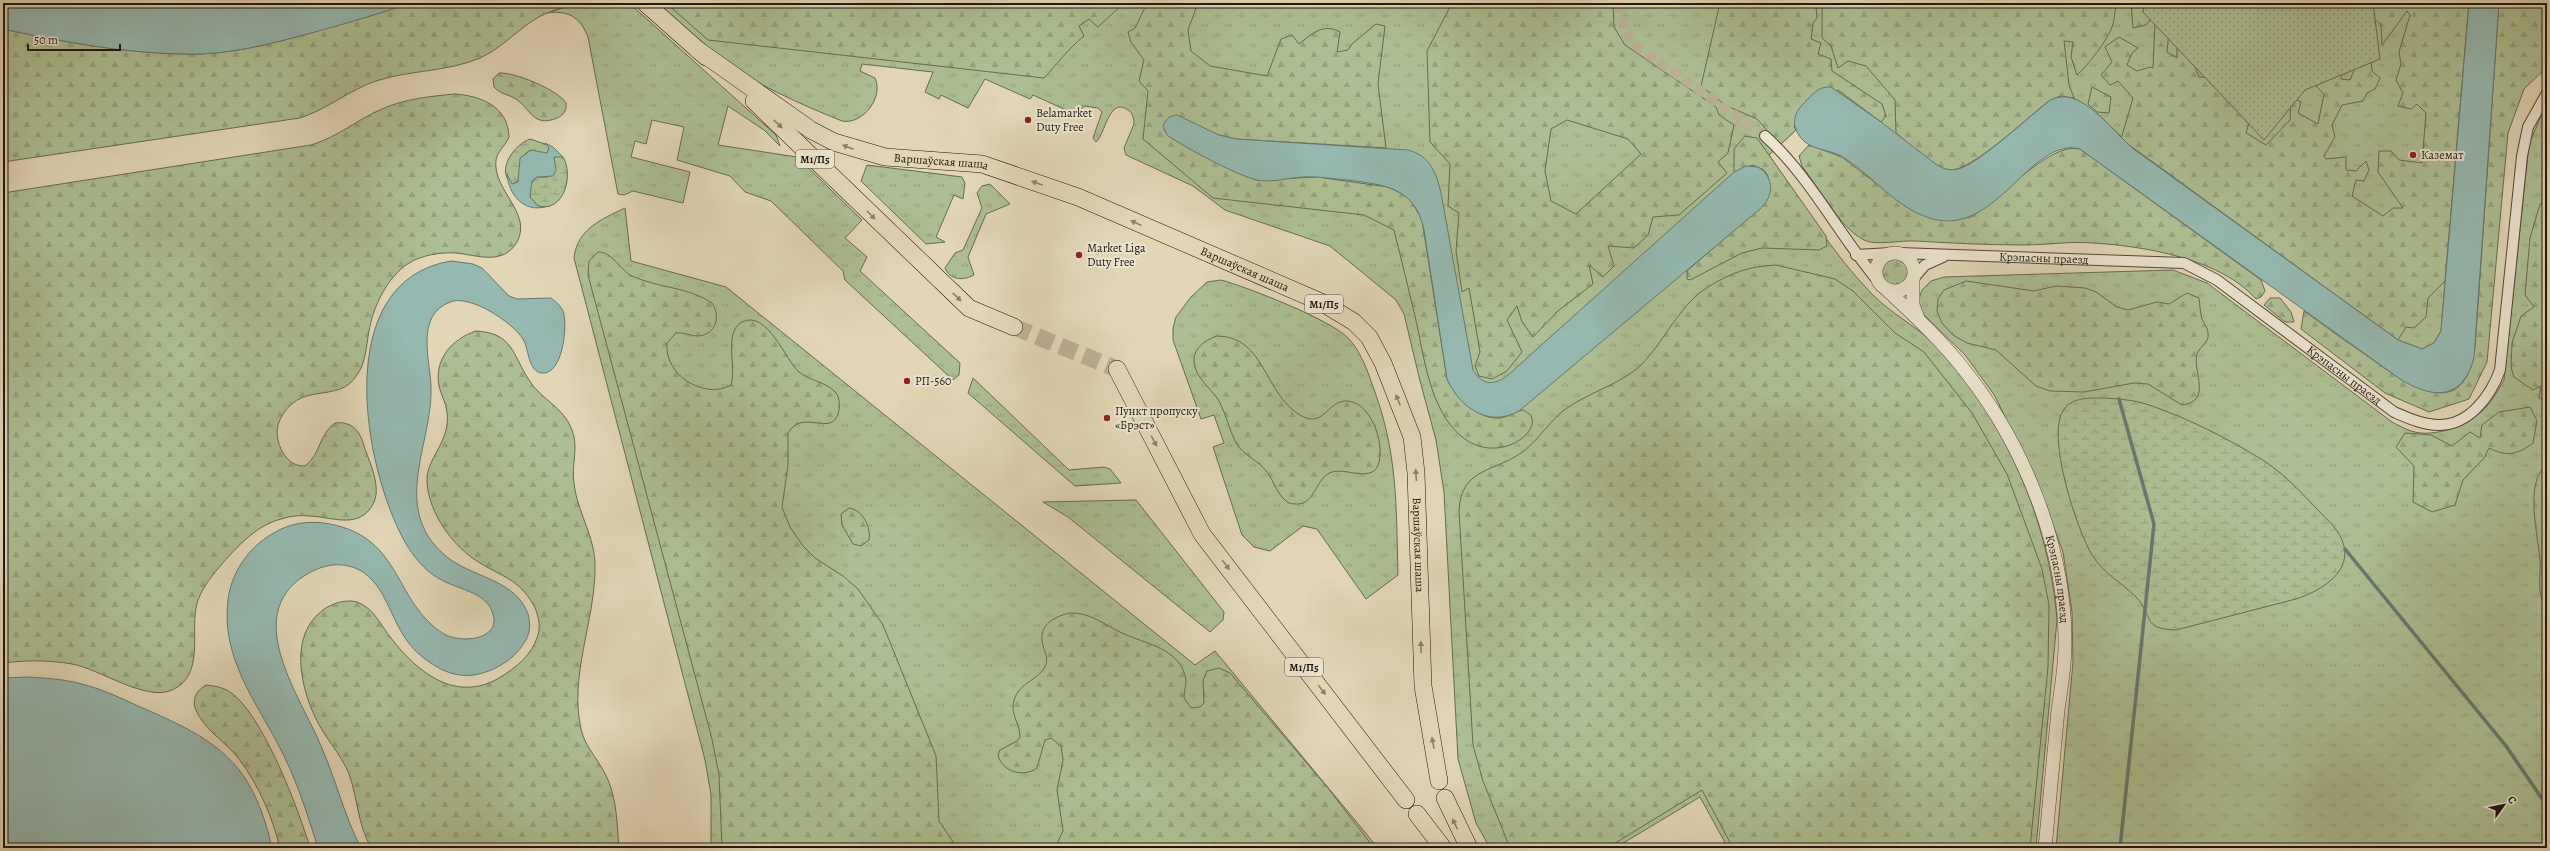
<svg xmlns="http://www.w3.org/2000/svg" width="2550" height="851" font-family="Alegreya,serif">
	<style>
		.grass { fill: url(#grass-tufts); stroke: #666a50 }
		.forest { fill: url(#forest-firs); stroke: #666a50; fill-rule: evenodd }
		.wetland { fill: url(#wetland-marsh); stroke: #666a50 }
		.garden { fill: url(#garden-dots); stroke: #666a50 }
		.water { fill: #95b9b0; stroke: #66786f }
		.lines { fill: none; stroke-linecap: round; stroke-linejoin: round }
		.stream { stroke: #66786f; stroke-width: 3.5 }
		.minor-tunnel { stroke: #bbb093; stroke-width: 10; stroke-dasharray: 10 5; stroke-linecap: butt }
		.trunk-tunnel { stroke: #bbb093; stroke-width: 17; stroke-dasharray: 17 8; stroke-linecap: butt }
		.minor-casing { stroke: #504637; stroke-width: 12 }
		.tertiary-casing { stroke: #504637; stroke-width: 14 }
		.trunk-casing { stroke: #1f160d; stroke-width: 18 }
		.minor { stroke: #ece4cf; stroke-width: 10 }
		.tertiary { stroke: #ece4cf; stroke-width: 13 }
		.trunk { stroke: #e2d6b5; stroke-width: 17 }
		.oneway { fill: #8a8069 }
		.poi-dot { fill: #8f2418; stroke: #ece4cf; stroke-width: 1.5 }
		.labels { text-anchor: middle; dominant-baseline: central; stroke-width: 4; stroke-linejoin: round; paint-order: stroke }
		.shield { fill: #ece4cf; stroke: #5c5447; stroke-width: 1 }
		.shield-label { font-size: 11px; font-weight: bold; fill: #1f160d }
		.poi-label { font-size: 12px; fill: #1f160d; stroke: #ece4cf; text-anchor: start }
		.street-label { font-size: 12px; fill: #1f160d; stroke: #ece4cf }
	</style>
	<defs>
		<pattern id="grass-tufts" width="24" height="20" patternUnits="userSpaceOnUse"><rect width="24" height="20" fill="#adbf92"/><path d="M3 7l-1-3M5 7V3M7 7l1-3M15 17l-1-3M17 17v-4M19 17l1-3" fill="none" stroke="#94a37d"/></pattern>
		<pattern id="forest-firs" width="22" height="20" patternUnits="userSpaceOnUse"><rect width="22" height="20" fill="#adbf92"/><path d="M5 1l3.5 6h-7zM16 11l3.5 6h-7z" fill="#94a37d"/></pattern>
		<pattern id="wetland-marsh" width="20" height="14" patternUnits="userSpaceOnUse"><rect width="20" height="14" fill="#adbf92"/><path d="M1 5h8M5 5V1M11 12h8M15 12V8" fill="none" stroke="#94a37d"/></pattern>
		<pattern id="garden-dots" width="8" height="8" patternUnits="userSpaceOnUse"><rect width="8" height="8" fill="#adbf92"/><path d="M2 2h.1M6 6h.1" fill="none" stroke="#94a37d" stroke-width="1.8" stroke-linecap="round"/></pattern>
	</defs>
	<rect width="100%" height="100%" fill="#e2d6b5"/>
	<filter id="stains"><feTurbulence type="fractalNoise" baseFrequency=".005" numOctaves="4"/><feColorMatrix values="0 0 0 0 .2 0 0 0 0 .09 0 0 0 0 .02 0 0 0 .5 -.17"/></filter>
	<radialGradient id="worn" r=".72"><stop offset=".6" stop-color="#630" stop-opacity="0"/><stop offset="1" stop-color="#630" stop-opacity=".3"/></radialGradient>
	<path class="grass" d="M577,3H629L776,135L780,146L764,130L728,106L718,145L797,157L862,220L845,238L867,257L860,271L960,363L959,375L953,380L845,280L843,271L771,201L745,192L730,176L677,160L684,127L652,120L646,144L635,141L631,157L690,172L683,203L633,191L624,195L618,194L588,37C580,17 568,10 547,13Z
		M654,3H2469L2441,331L2434,343L2422,349L2398,340L2135,150L2099,115L2074,98L1977,159L1794,126L1796,130L1769,155C1801,201 1832,253 1871,293C1890,313 1915,325 1934,344C2004,418 2049,519 2057,620L2036,848H1728L1700,797L1615,848H1490L1476,823L1458,759L1444,492L1436,440L1420,381L1404,314L1396,300L1330,246L1225,210L1193,186L1126,155L1124,148L1134,124C1134,119 1133,113 1128,110C1109,96 1105,135 1096,142L1093,138L1102,112L1098,108L1084,106L1077,115L1033,95L1030,99L985,79L968,108L941,95L939,99L925,92L933,72L862,64L860,71L875,78C884,97 863,125 842,121C800,104 757,85 720,59C697,42 676,21 654,3Z
		M2547,102V848H2056L2073,662L2072,612L2063,552L2042,495L1995,396L1965,355L1923,314L1918,302L1922,290L1931,281L1944,277L2173,270L2207,283L2392,422C2398,425 2405,429 2411,431C2436,439 2470,424 2487,406C2494,398 2499,388 2504,380L2529,144Z
		M867,165L962,177L965,183L963,199L954,195L936,237L945,242L926,244L861,181Z
		M990,184L1010,204L986,214L968,257L974,275C963,281 950,280 945,268L955,253L963,250L982,208L977,193L982,186Z
		M625,208L631,261L726,287L1195,665L1215,651L1378,848H711V795L705,760L574,258C577,229 602,219 625,208Z
		M1221,280C1247,287 1332,320 1349,339C1360,351 1367,369 1372,384C1398,452 1396,504 1398,575L1366,599L1317,529L1303,526L1270,551L1254,547L1242,535L1213,447L1224,443L1214,415L1201,419L1173,340V328L1176,317L1191,297L1207,282Z
		M973,378L1069,470L1104,467L1110,469L1121,483L1075,486L968,393Z
		M1136,500L1224,612L1223,620L1210,632L1068,517L1043,502Z"/>
	<path class="forest" d="M410,3H577C564,7 549,11 537,18C517,30 502,48 480,58C447,72 409,70 376,81C349,90 328,109 300,118L3,162V29C69,43 133,55 201,54C243,52 283,41 323,29C352,21 381,13 410,3Z
		M666,3H1124L1098,27L1089,19L1079,26L1084,36C1068,49 1058,63 1044,78L708,40Z
		M1147,3H1198L1188,30L1191,51L1210,66L1267,76L1281,39L1292,35L1299,44C1313,33 1323,23 1340,32L1337,52L1348,50L1352,44L1376,24L1385,26L1378,84L1386,148L1236,139L1219,135L1172,116L1165,122L1164,130L1171,138L1234,171L1257,180L1317,177L1388,187L1405,195L1412,202L1422,220L1447,379C1455,397 1478,420 1500,418C1509,417 1515,411 1523,410C1554,423 1501,470 1461,436C1429,409 1424,355 1415,316C1408,287 1401,258 1394,230L1364,215L1213,198L1143,139L1148,91L1139,81L1144,60L1131,42L1128,32L1135,28Z
		M1452,3H1613L1614,27L1625,45L1716,107L1719,115L1734,125L1728,153L1718,162L1727,173L1679,215L1653,217L1648,235L1634,248L1608,246L1614,266L1603,277L1589,265L1593,284L1558,311L1533,337L1522,322L1517,306L1507,320L1522,352L1507,371L1492,379L1479,376L1475,366L1480,352L1469,288L1462,292L1456,251L1459,213L1448,206L1450,164L1430,142L1427,51ZM1567,120L1628,139L1641,154L1576,214L1551,201L1545,171L1551,129Z
		M1720,3H1811L1816,7L1817,18L1813,23L1811,39L1821,43L1818,54L1831,59L1832,71L1882,104L1886,116L1881,122L1838,90L1794,126L1796,130L1780,145L1757,119L1725,105L1701,86Z
		M1820,3H2118C2114,10 2115,16 2113,24C2109,39 2088,65 2077,75L2071,57L2073,42L2064,41L2069,85L2074,98L2060,96L2049,101C2030,115 1970,173 1949,170C1933,168 1909,143 1896,133L1895,100L1866,66L1848,61L1838,68L1831,46L1822,38V6Z
		M2131,3H2155L2157,11L2146,25L2133,28Z
		M2368,3H2435L2436,6L2437,3H2469L2445,281L2428,298L2426,317L2414,328L2406,327L2398,340L2121,139L2133,98L2118,81L2110,85L2101,75L2112,62L2105,47L2119,37L2138,48L2132,53L2127,65L2137,71L2150,67L2153,68L2155,22L2169,32L2167,52L2177,58V34L2191,56L2199,77L2226,79L2251,116L2246,133L2266,145L2290,120L2291,97L2301,102L2298,113L2318,124L2324,94L2306,76L2341,68V79L2350,80L2360,56L2371,58L2372,71L2380,78L2375,89L2367,93L2363,101L2342,105L2332,125L2335,137L2324,156L2326,159L2346,157V170L2356,171L2366,161L2369,170L2364,181L2356,180L2352,196L2383,216L2393,208H2403L2378,172L2379,151H2391L2399,160L2422,163L2426,113L2417,104L2411,109L2398,106L2403,93L2396,80L2401,64L2399,52L2410,15L2407,11L2382,45L2381,25L2368,12Z
		M2499,3H2547V67L2524,89L2508,133L2487,362L2469,399L2429,412L2385,393L2301,329L2304,311C2325,326 2345,341 2366,355C2404,382 2464,428 2475,348Z
		M499,73C515,72 558,90 566,103C567,110 564,115 557,118C533,128 531,109 516,99C508,94 500,94 494,87L493,79Z
		M2092,87L2111,97L2109,113L2097,112L2088,104Z
		M455,94C481,96 508,106 509,137C506,145 497,152 496,160C492,190 533,213 517,242C503,266 477,255 456,253C441,252 422,255 409,263C387,277 373,307 369,331C366,347 366,362 357,375C338,406 298,378 279,422C275,432 278,444 283,453C289,462 295,466 305,466C321,454 319,434 335,423C351,421 360,430 364,446C368,458 375,473 376,486C377,495 375,502 370,509C355,528 331,517 310,516C300,515 290,516 281,519C254,526 233,551 216,571C207,582 198,595 196,608C191,635 204,676 172,690C146,702 100,669 72,664C49,660 26,660 3,663V193L311,145C340,136 356,120 382,109C404,99 432,96 455,94Z
		M1745,136L1757,138L1826,236L1827,246L1819,250L1762,248L1742,253L1690,280L1687,279V271L1764,204L1768,176L1764,170L1753,165L1734,172V149Z
		M1809,145L1842,157L1907,207L1969,218C1998,202 2049,141 2080,149L2261,280L2265,291L2261,297L2256,299C2221,259 2144,246 2093,243C2070,241 2047,245 2024,245C1987,245 1951,243 1915,241C1902,240 1874,246 1864,240C1840,228 1818,187 1802,166L1799,156Z
		M2547,201V401L2539,398L2541,386L2533,390L2514,377L2511,367L2512,343L2521,316L2534,307L2525,295L2530,238L2540,204Z
		M598,252C613,252 619,269 632,276C658,288 689,287 712,303C721,316 716,335 698,336C690,336 684,332 676,333L667,343C664,375 704,400 731,385C737,368 723,332 742,322C767,309 786,361 799,372C810,381 827,382 836,393C840,398 840,408 838,414C830,437 803,408 788,433V465L782,507L790,527L803,546L815,558L843,576L858,589L883,625L936,756L939,821L957,848H722L719,775L712,739L588,275L589,261Z
		M1879 272a16 16 0 1 1 32 0a16 16 0 1 1-32 0Z
		M1776,265L1835,279L1853,291L1895,333L1924,352L1972,413L2007,474L2042,569L2049,605L2048,667L2030,848H1733L1702,790L1607,848H1510L1483,781L1473,745L1459,511C1461,466 1496,473 1525,450C1541,437 1550,420 1567,408C1590,392 1621,384 1641,365C1664,342 1680,304 1708,287C1730,273 1750,266 1776,265Z
		M1966,281L2034,291L2056,286L2085,288L2096,292L2117,307L2128,310L2157,302L2169,304L2187,293L2199,298C2200,305 2200,313 2202,319C2204,324 2208,328 2208,333C2210,342 2200,346 2197,354C2192,372 2213,401 2182,405L2148,384L2134,383L2084,392L2050,391L2036,386L1996,350L1967,343L1953,335L1942,323L1937,311L1938,299L1944,290Z
		M2270,298H2280L2291,312L2294,322H2285L2264,305Z
		M476,331C513,333 512,354 529,380C540,399 564,407 572,430C579,447 571,465 574,483C577,512 596,538 595,568C595,621 569,676 581,729C585,748 601,762 608,780C617,801 617,825 619,848H371C357,822 358,799 349,774C341,754 325,738 316,719C300,686 289,635 323,610C332,603 347,599 357,602C374,608 381,626 391,638C418,673 456,703 499,678C517,667 532,655 538,635C541,625 538,613 533,604C518,579 503,577 480,563C454,548 428,513 427,481C426,458 451,442 447,412C446,403 441,395 439,386C434,359 452,339 476,331Z
		M1217,336C1265,336 1264,394 1300,415C1323,429 1327,402 1345,401C1369,400 1382,437 1380,456C1378,487 1348,467 1332,472C1316,477 1315,504 1298,504C1296,504 1292,504 1289,503C1278,497 1274,481 1267,472C1258,460 1244,456 1236,443C1229,429 1226,414 1219,401C1211,388 1194,377 1194,360C1194,347 1206,340 1217,336Z
		M2530,407L2537,421L2533,443C2517,455 2507,457 2489,448L2484,458L2463,480L2455,505L2432,512L2413,502L2414,466L2396,447L2405,433L2431,435L2452,446L2470,432L2480,438L2482,425L2499,412Z
		M2547,465V608C2536,595 2541,576 2540,561C2539,537 2523,482 2547,465Z
		M849,508C863,510 871,527 869,540L861,546L853,544L842,525L841,514Z
		M1069,613C1091,612 1104,625 1122,633C1145,644 1181,648 1186,680C1186,686 1184,692 1184,698L1191,708L1200,707L1204,703L1203,680L1207,671L1219,668L1230,673L1328,788L1374,848H1055L1063,831L1057,790L1063,760L1061,746L1051,738L1045,740L1037,768C1024,778 1002,772 998,755L1000,750L1017,741L1020,737C1020,726 1013,717 1013,707C1014,682 1041,681 1046,664C1048,658 1045,652 1043,646C1038,626 1051,618 1069,613Z
		M206,685C215,686 222,687 230,692C262,713 299,810 310,848H280C272,816 259,786 239,759C226,742 203,729 195,708C192,697 198,690 206,685Z"/>
	<path class="wetland" d="M530,139L548,145L549,151L545,154L531,150C517,157 520,167 520,180L512,184C495,170 515,144 530,139Z
		M559,156L563,157C574,175 564,213 538,206L530,197V185L537,177H548L554,157Z
		M2104,398C2120,399 2136,400 2152,406C2189,419 2227,438 2261,459C2282,472 2298,489 2315,507C2324,517 2337,527 2342,540C2355,571 2321,591 2296,599L2176,630C2141,629 2154,616 2136,597C2121,582 2104,574 2092,555C2077,530 2045,434 2064,409C2073,397 2090,398 2104,398Z"/>
	<path class="garden" d="M2144,3H2373L2380,59L2305,90L2264,140L2143,12Z"/>
	<path class="water" d="M3,3H410C382,13 354,21 326,29C285,40 244,52 201,54C133,55 69,43 3,29Z
		M2469,3H2499L2474,358C2462,401 2433,399 2400,379L2080,149C2031,136 1997,236 1933,219C1897,210 1872,174 1841,156C1828,149 1810,150 1801,138C1791,125 1793,114 1804,103C1812,95 1818,86 1831,87L1881,122L1937,165C1944,169 1950,171 1958,169C1977,165 2030,116 2049,101C2080,82 2113,133 2135,150L2398,340L2422,349L2434,343L2441,331Z
		M1177,115L1219,135L1236,139L1408,150C1430,156 1436,172 1441,193L1473,370C1482,385 1493,386 1507,376L1734,172L1746,166L1758,167C1775,178 1774,196 1760,209L1519,411C1489,428 1460,408 1447,379L1424,230C1415,187 1385,185 1348,180C1333,179 1317,176 1302,177C1287,178 1272,183 1257,180C1238,176 1184,147 1167,135L1163,126C1166,119 1169,116 1177,115Z
		M545,143L553,147L563,157H554L556,170L553,176L537,177L532,181L530,197L538,206L545,207C523,212 509,195 507,174L512,184L518,182L520,158L531,150L547,153L549,148Z
		M451,261L473,264L482,268L509,296L517,299L551,298C556,302 560,305 563,311C568,325 563,375 542,373C528,372 529,349 523,339C512,322 470,294 450,302C414,316 431,362 431,389C432,440 397,497 433,543C438,549 444,555 451,560C477,578 516,581 528,614C531,624 530,635 524,643C514,660 493,672 474,675C460,677 446,673 434,665C422,658 411,648 404,636C389,614 383,579 355,568C338,561 319,566 304,576C241,617 302,699 321,746C336,780 344,815 361,848H318C307,813 296,778 279,746C254,699 221,656 228,600C231,573 249,547 272,534C289,523 310,520 330,524C403,538 393,602 444,634C461,644 504,640 492,611C484,591 455,589 438,578C424,570 413,556 405,542C363,467 330,281 451,261Z
		M27,677C44,678 62,679 78,683C99,688 119,697 138,706C179,724 224,742 248,783C260,803 267,826 272,848H3V678Z"/>
	<g class="lines">
		<path class="stream" d="M2119,399L2154,524L2120,848
			M2345,549L2506,746L2547,806"/>
		<path class="minor-tunnel" d="M1621,3C1618,18 1625,33 1635,45L1765,136"/>
		<path class="trunk-tunnel" d="M1014,327L1117,369"/>
		<g class="minor-casing">
			<g id="minor">
				<path d="M1765,136C1808,174 1840,236 1878,281"/>
				<path id="s1" d="M1899,253L2184,263L2217,280L2394,412C2408,418 2423,425 2439,425C2470,425 2491,395 2500,370L2522,156L2528,127L2547,93"/>
				<path d="M1856,255L1891,253"/>
				<path d="M1913,279L1925,265L1943,257"/>
			</g>
		</g>
		<g class="tertiary-casing">
			<g id="tertiary">
				<circle cx="1895" cy="272" r="19"/>
				<path d="M1913,279V305L1918,318"/>
				<path id="s2" d="M1887,290C1914,315 1943,342 1966,372C2025,447 2066,549 2065,645C2065,667 2061,689 2058,710C2054,756 2049,802 2045,848"/>
			</g>
		</g>
		<g class="trunk-casing">
			<g id="trunk">
				<path d="M645,3L706,57"/>
				<path id="s3" d="M698,50L811,130L834,142L885,157L982,164L1078,197L1321,302L1354,322L1369,337L1383,363L1412,437L1416,473L1423,686L1439,781"/>
				<path d="M754,101L969,308L1014,327"/>
				<path d="M1117,369L1202,534L1406,800"/>
				<path d="M1445,798L1469,848"/>
				<path d="M1417,814L1443,848"/>
			</g>
		</g>
		<use href="#minor" class="minor"/>
		<use href="#tertiary" class="tertiary"/>
		<use href="#trunk" class="trunk"/>
	</g>
	<defs><path id="oneway-solid" d="M-6-.8H1V-3.2L6.5 0L1 3.2V.8H-6Z"/></defs>
	<g class="oneway">
		<use href="#oneway-solid" transform="translate(778 124) rotate(43)"/>
		<use href="#oneway-solid" transform="translate(848 147) rotate(-159)"/>
		<use href="#oneway-solid" transform="translate(1037 183) rotate(-161)"/>
		<use href="#oneway-solid" transform="translate(871 215) rotate(45)"/>
		<use href="#oneway-solid" transform="translate(1136 223) rotate(-156)"/>
		<use href="#oneway-solid" transform="translate(957 297) rotate(44)"/>
		<use href="#oneway-solid" transform="translate(1398 400) rotate(-112)"/>
		<use href="#oneway-solid" transform="translate(1154 441) rotate(62)"/>
		<use href="#oneway-solid" transform="translate(1416 475) rotate(-94)"/>
		<use href="#oneway-solid" transform="translate(1226 565) rotate(53)"/>
		<use href="#oneway-solid" transform="translate(1421 647) rotate(-92)"/>
		<use href="#oneway-solid" transform="translate(1322 690) rotate(53)"/>
		<use href="#oneway-solid" transform="translate(1433 743) rotate(-100)"/>
		<use href="#oneway-solid" transform="translate(1455 824) rotate(-116)"/>
	</g>
	<g class="poi-dot">
		<circle cx="1028" cy="120" r="4"/>
		<circle cx="2413" cy="155" r="4"/>
		<circle cx="1079" cy="255" r="4"/>
		<circle cx="907" cy="381" r="4"/>
		<circle cx="1107" cy="418" r="4"/>
	</g>
	<g class="labels">
		<g class="shield">
			<rect x="796" y="150" width="38" height="18" rx="3"/>
			<rect x="1305" y="295" width="38" height="18" rx="3"/>
			<rect x="1285" y="658" width="38" height="18" rx="3"/>
		</g>
		<g class="shield-label">
			<text x="815" y="159">М1/П5</text>
			<text x="1324" y="304">М1/П5</text>
			<text x="1304" y="667">М1/П5</text>
		</g>
		<g class="poi-label">
			<text x="1036" y="113">Belamarket<tspan x="1036" dy="14">Duty Free</tspan></text>
			<text x="2421" y="155">Каземат</text>
			<text x="1087" y="248">Market Liga<tspan x="1087" dy="14">Duty Free</tspan></text>
			<text x="915" y="381">РП-560</text>
			<text x="1115" y="411">Пункт пропуску<tspan x="1115" dy="14">«Брэст»</tspan></text>
		</g>
		<g class="street-label">
			<text stroke="none"><textPath href="#s3" startOffset="274">Варшаўская шаша</textPath></text>
			<text stroke="none"><textPath href="#s1" startOffset="145">Крэпасны праезд</textPath></text>
			<text stroke="none"><textPath href="#s3" startOffset="598">Варшаўская шаша</textPath></text>
			<text stroke="none"><textPath href="#s1" startOffset="481">Крэпасны праезд</textPath></text>
			<text stroke="none"><textPath href="#s3" startOffset="958">Варшаўская шаша</textPath></text>
			<text stroke="none"><textPath href="#s2" startOffset="343">Крэпасны праезд</textPath></text>
		</g>
	</g>
	<rect width="2550" height="851" fill="none" stroke="#e2d6b5" stroke-width="16"/>
	<rect x="4" y="4" width="2542" height="843" fill="none" stroke="#1f160d" stroke-width="2"/>
	<rect x="8" y="8" width="2534" height="835" fill="none" stroke="#1f160d"/>
	<g transform="translate(2504 805) rotate(57)" stroke="#ece4cf" stroke-width="3" paint-order="stroke">
	<path d="M0-3L7 15L0 10L-7 15Z" fill="#1f160d"/>
	<text y="-6" font-size="11" font-weight="bold" text-anchor="middle" fill="#1f160d">С</text>
	</g>
	<path d="M28 44v6h92v-6" fill="none" stroke="#1f160d" stroke-width="2"/>
	<text x="34" y="44" font-size="12" fill="#1f160d" stroke="#ece4cf" stroke-width="3" paint-order="stroke">50 m</text>
	<rect width="100%" height="100%" filter="url(#stains)"/>
	<rect width="100%" height="100%" fill="url(#worn)"/>
</svg>
